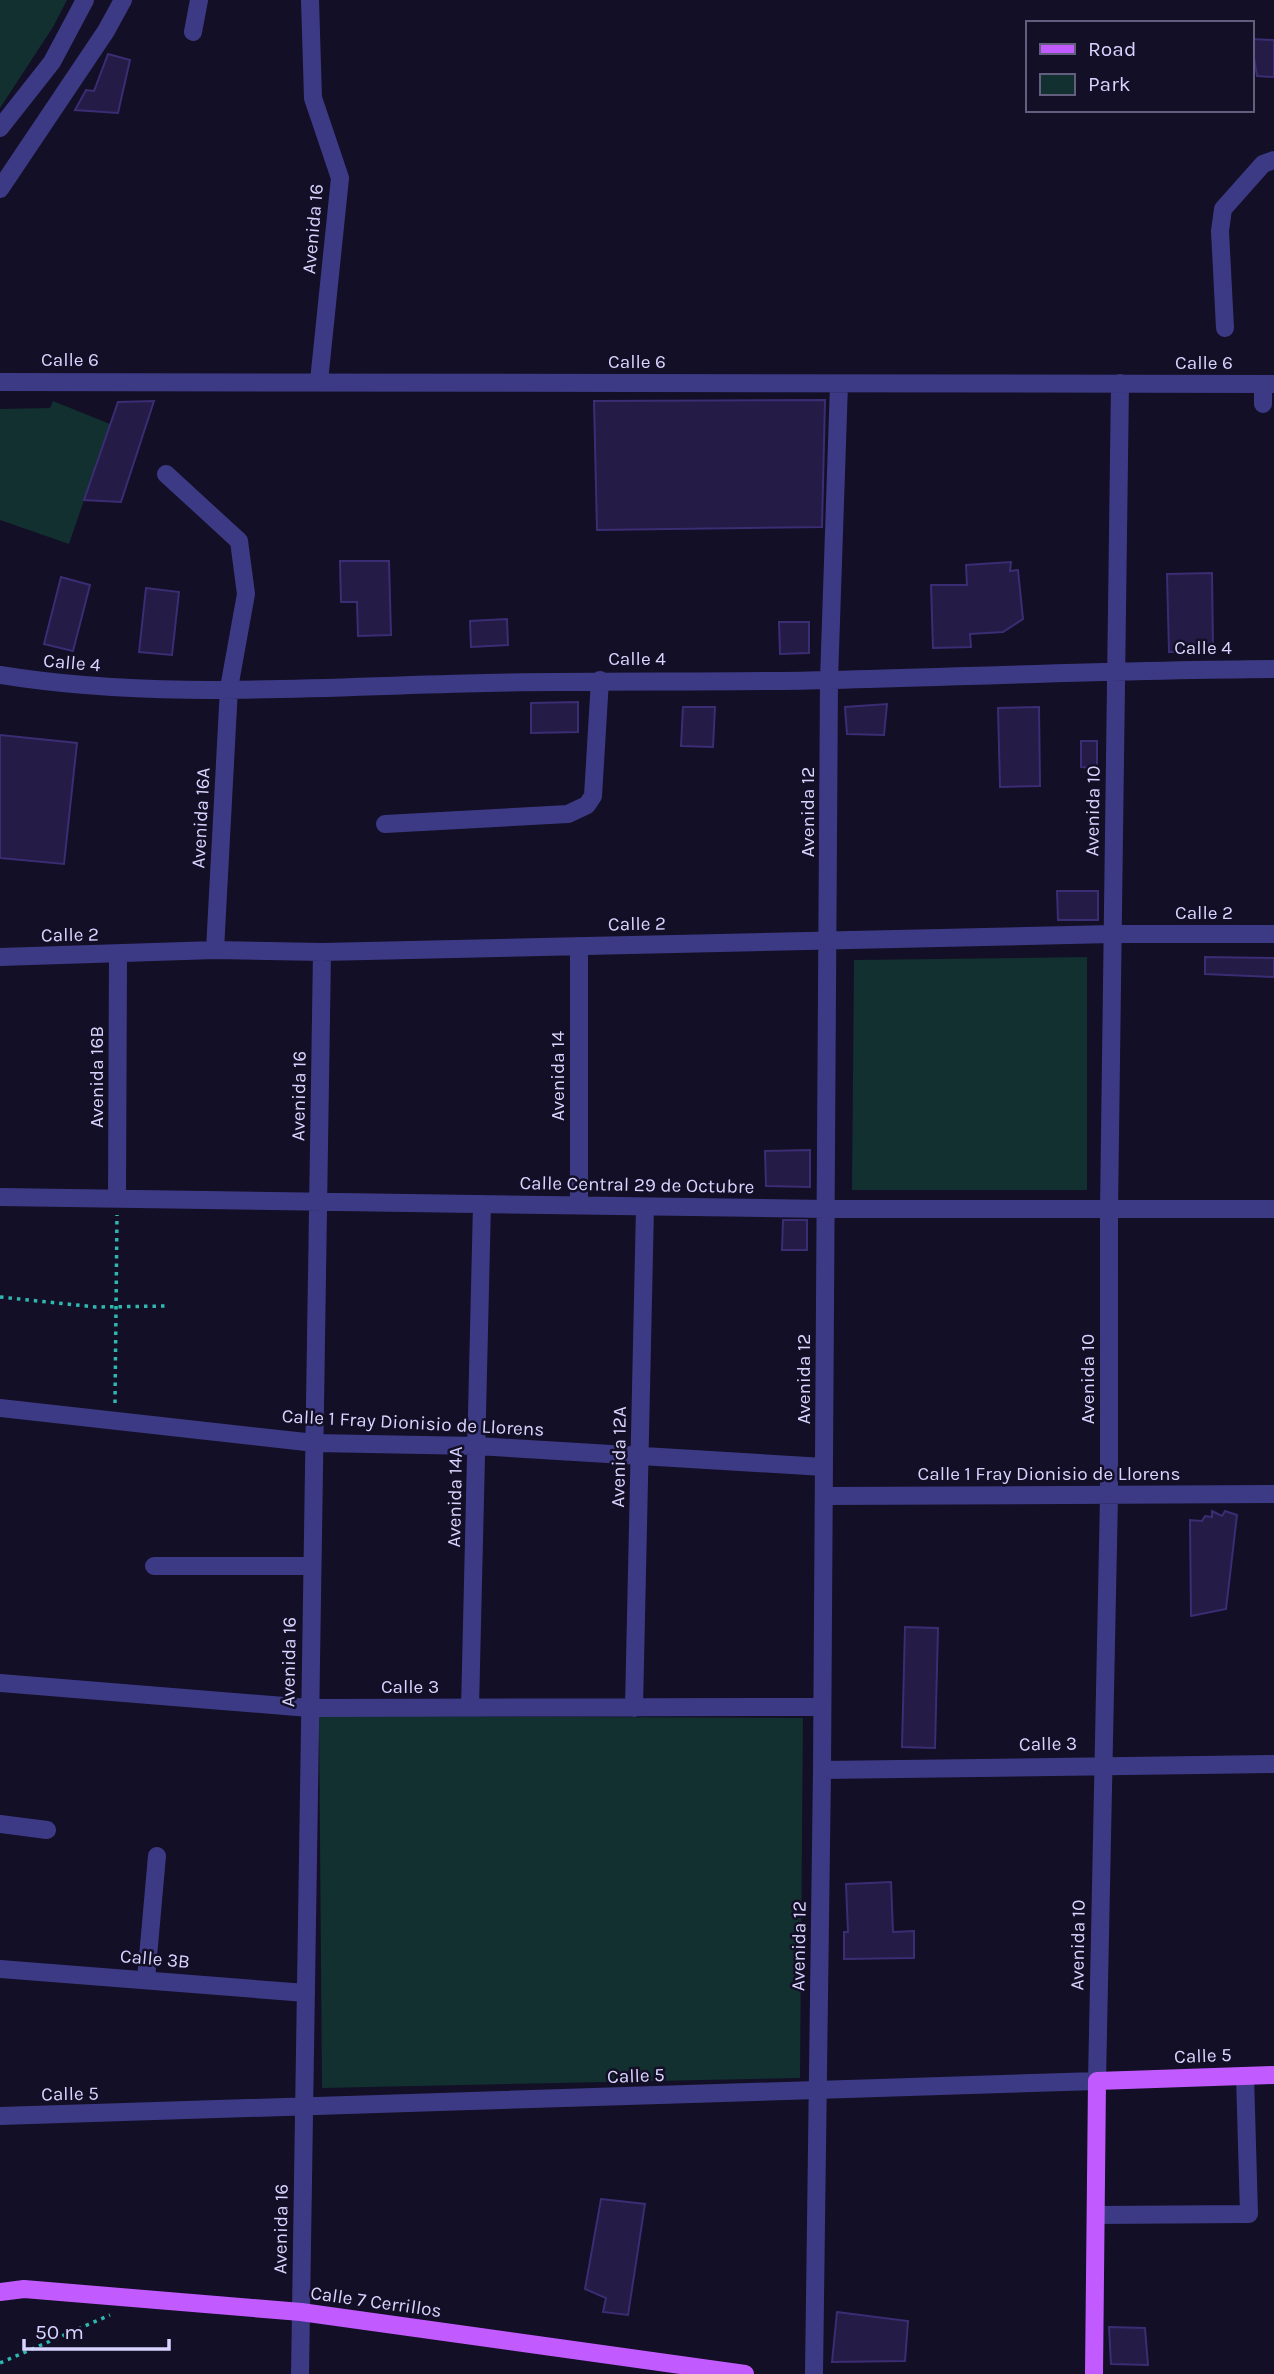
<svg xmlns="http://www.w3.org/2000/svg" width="1274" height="2374" font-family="Karla,sans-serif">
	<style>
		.green { fill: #12302f }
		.building { fill: #241b47; stroke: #3b2d73; stroke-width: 2 }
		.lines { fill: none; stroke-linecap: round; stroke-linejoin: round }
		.path { stroke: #2fb8b0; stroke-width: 3.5; stroke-dasharray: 3.5 5; stroke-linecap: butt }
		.minor { stroke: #3d3a85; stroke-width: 18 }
		.major { stroke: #c25bff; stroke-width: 18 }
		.labels { text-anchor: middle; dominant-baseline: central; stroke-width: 5; stroke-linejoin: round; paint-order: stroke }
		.street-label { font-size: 19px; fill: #d9d4ff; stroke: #130f26 }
	</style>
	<rect width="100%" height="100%" fill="#130f26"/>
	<path class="green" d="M0,0H67L53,27L0,108Z
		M53,401L110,424L69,544L0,520V409L50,408Z
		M1087,957V1190H852L854,960Z
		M319,1716L803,1718L800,2078L322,2088Z"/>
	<path class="building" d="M1251,39L1274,40V77L1257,76Z
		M108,54L130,60L118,113L75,110L86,90L94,91Z
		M825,400L822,527L597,530L594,401Z
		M154,401L121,502L84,500L118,402Z
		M340,561H389L391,635L358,636L357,602H341Z
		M1011,562L1010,571L1018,570L1023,619L1003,632L970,634L971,647L933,648L931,585H967L966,565Z
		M1212,573L1213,651L1169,652L1167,574Z
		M61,577L90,585L73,651L44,644Z
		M146,588L179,592L172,655L139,652Z
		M507,619L508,645L471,647L470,621Z
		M779,622H809V653L780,654Z
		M578,702V732L531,733V703Z
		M887,704L884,735L847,734L845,707Z
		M683,707H715L713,747L681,746Z
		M1039,707L1040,786L1000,787L998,708Z
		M0,735L77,743L64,864L0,858Z
		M1081,741H1097V768L1081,767Z
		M1057,891H1098V920H1058Z
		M1205,957L1274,958V977L1205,974Z
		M810,1150V1187L766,1186L765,1151Z
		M783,1220H807V1250H782Z
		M1212,1511L1222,1516L1225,1511L1237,1515L1226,1609L1191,1616L1190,1520L1202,1521L1205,1516L1212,1517Z
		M905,1627L938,1628L935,1748L902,1747Z
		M891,1882L893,1932L914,1931V1958L844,1959V1932H848L846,1884Z
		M601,2199L645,2204L628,2315L603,2312L606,2298L585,2289Z
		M837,2312L908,2321L905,2361L832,2362Z
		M1109,2327L1145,2328L1148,2365L1111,2364Z"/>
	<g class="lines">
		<path class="path" d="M0,1297L96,1307L167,1306
			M115,1403L117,1215
			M0,2363L110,2315"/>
		<path class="minor" d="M310,0L313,98L340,178L319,381
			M193,32L199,0
			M0,128L52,62L85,0
			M0,189L106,31L123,0
			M1225,328L1220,231L1223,209L1263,164L1274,160
			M0,382L1274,384
			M1263,404V384
			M166,474L239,541L246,594L229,688L215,950
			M0,675C159,701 325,686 486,683C601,680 717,683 832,680C979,676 1126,670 1274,669
			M385,824L568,814L587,805L593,796L600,680
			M579,946V1205
			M0,957L215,950L322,952L1112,934H1274
			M0,1197L826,1209H1274
			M117,1198L118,955
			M0,1408L315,1443L477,1446L824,1467
			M824,1496L1274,1494
			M154,1566H312
			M0,1683L309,1708L821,1707
			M470,1708L482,1204
			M634,1708L645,1207
			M822,1770L1274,1764
			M0,1824L47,1830
			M0,1969L306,1993
			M146,1979L157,1856
			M0,2116L1097,2081L1109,1496V1210L1120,383
			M1096,2215L1249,2214L1245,2076
			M300,2374L322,952
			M814,2374L822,1770L829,680L839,384"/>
		<path class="major" d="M0,2292L24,2289L301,2312L745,2374
			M1094,2374L1097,2081L1274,2075"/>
	</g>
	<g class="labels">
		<g class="street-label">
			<text transform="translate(313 229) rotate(-85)">Avenida 16</text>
			<text x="70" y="360">Calle 6</text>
			<text x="637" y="362">Calle 6</text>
			<text x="1204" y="363">Calle 6</text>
			<text x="1203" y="648">Calle 4</text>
			<text x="637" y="659">Calle 4</text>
			<text transform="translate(72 663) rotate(5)">Calle 4</text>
			<text transform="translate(1093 811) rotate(-89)">Avenida 10</text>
			<text transform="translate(808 812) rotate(-90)">Avenida 12</text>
			<text transform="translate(201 818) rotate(-87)">Avenida 16A</text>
			<text x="1204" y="913">Calle 2</text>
			<text transform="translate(637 924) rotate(-1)">Calle 2</text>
			<text transform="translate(70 935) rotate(-1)">Calle 2</text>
			<text transform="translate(558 1076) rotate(-90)">Avenida 14</text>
			<text transform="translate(97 1077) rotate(-90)">Avenida 16B</text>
			<text transform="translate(299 1096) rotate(-89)">Avenida 16</text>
			<text transform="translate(637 1185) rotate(1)">Calle Central 29 de Octubre</text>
			<text transform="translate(804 1379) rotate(-90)">Avenida 12</text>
			<text transform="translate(1088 1379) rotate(-90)">Avenida 10</text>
			<text transform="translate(413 1423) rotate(3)">Calle 1 Fray Dionisio de Llorens</text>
			<text transform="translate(619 1457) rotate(-89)">Avenida 12A</text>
			<text x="1049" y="1474">Calle 1 Fray Dionisio de Llorens</text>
			<text transform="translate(455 1497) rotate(-89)">Avenida 14A</text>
			<text transform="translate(289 1662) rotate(-89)">Avenida 16</text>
			<text x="410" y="1687">Calle 3</text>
			<text transform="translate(1048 1744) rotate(-1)">Calle 3</text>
			<text transform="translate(1078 1945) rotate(-89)">Avenida 10</text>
			<text transform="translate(799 1946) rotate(-89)">Avenida 12</text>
			<text transform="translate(155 1959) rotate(5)">Calle 3B</text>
			<text transform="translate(1203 2056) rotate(-2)">Calle 5</text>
			<text transform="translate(636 2076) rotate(-2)">Calle 5</text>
			<text transform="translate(70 2094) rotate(-1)">Calle 5</text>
			<text transform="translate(281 2229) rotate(-89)">Avenida 16</text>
			<text transform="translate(376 2302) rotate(8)">Calle 7 Cerrillos</text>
		</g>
	</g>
	<rect x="1026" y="21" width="228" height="91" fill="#130f26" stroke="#625e7d" stroke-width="2"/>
	<rect x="1040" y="44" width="35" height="10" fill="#c25bff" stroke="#625e7d" stroke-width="2"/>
	<text x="1088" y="56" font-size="21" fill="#d9d4ff">Road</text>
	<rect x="1040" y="74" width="35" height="21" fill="#12302f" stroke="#625e7d" stroke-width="2"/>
	<text x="1088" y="91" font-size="21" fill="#d9d4ff">Park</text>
	<path d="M24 2339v10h145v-10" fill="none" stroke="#d9d4ff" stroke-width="3.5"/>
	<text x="35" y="2339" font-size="21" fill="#d9d4ff" stroke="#130f26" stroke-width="5" paint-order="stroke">50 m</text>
</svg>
